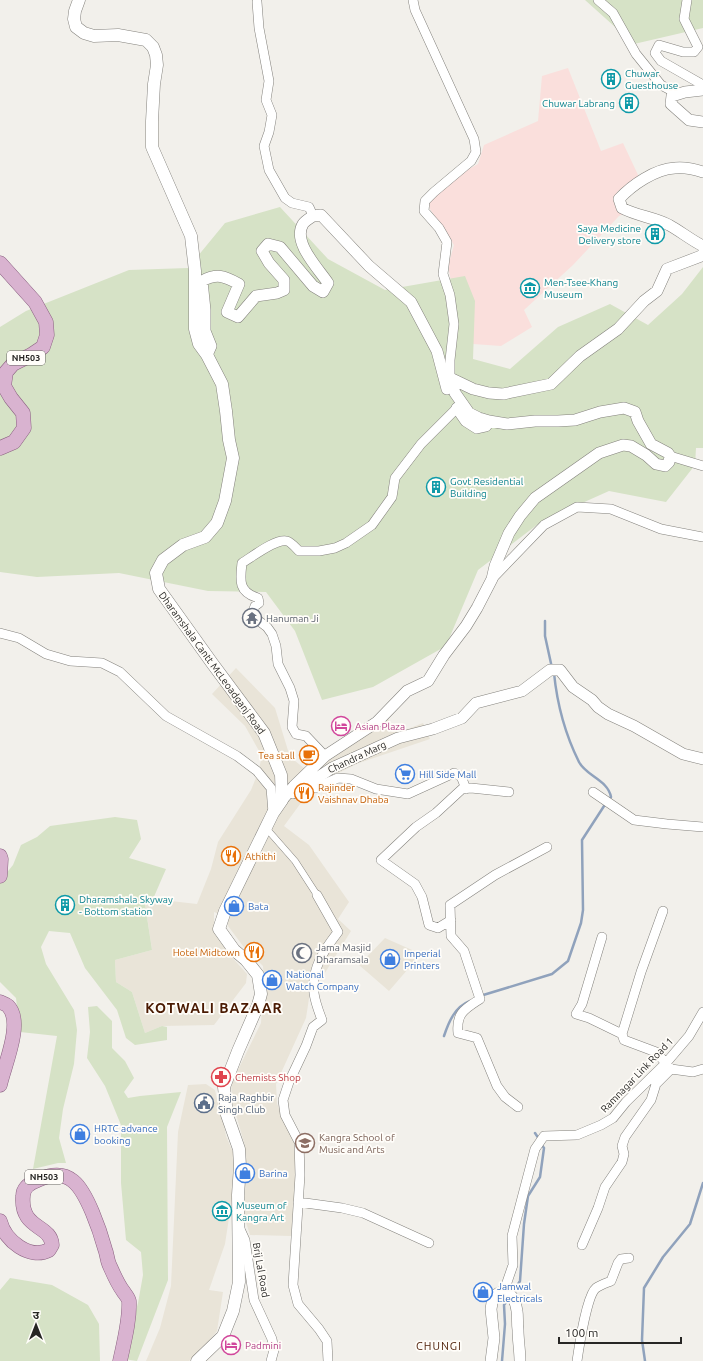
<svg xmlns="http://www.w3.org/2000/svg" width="703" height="1361" font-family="Ubuntu,'Noto Sans Devanagari',sans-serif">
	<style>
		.built { fill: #e9e4d8 }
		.education { fill: #fadfdc }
		.green { fill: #d6e2c6 }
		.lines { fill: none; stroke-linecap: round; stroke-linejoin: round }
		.stream { stroke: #90a2bc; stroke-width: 2.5 }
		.pedestrian-casing { stroke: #84827d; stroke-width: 7 }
		.minor-casing { stroke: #84827d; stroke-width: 10 }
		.tertiary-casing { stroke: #84827d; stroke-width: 12 }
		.secondary-casing { stroke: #84827d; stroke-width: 13 }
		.primary-casing { stroke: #8a6080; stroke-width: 15 }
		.pedestrian { stroke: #fff; stroke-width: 6 }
		.minor { stroke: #fff; stroke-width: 9 }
		.tertiary { stroke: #fff; stroke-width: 11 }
		.secondary { stroke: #fff; stroke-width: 12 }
		.primary { stroke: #d9b3d0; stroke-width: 14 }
		.labels { text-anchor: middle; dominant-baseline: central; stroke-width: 3.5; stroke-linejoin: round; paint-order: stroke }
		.shield { fill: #fffdf9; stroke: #686664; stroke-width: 1 }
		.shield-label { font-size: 9px; font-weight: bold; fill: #272624 }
		.culture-label { font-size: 10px; fill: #0d838f; stroke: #fffdf9; text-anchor: start }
		.worship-label { font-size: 10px; fill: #5b616d; stroke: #fffdf9; text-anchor: start }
		.street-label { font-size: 10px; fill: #272624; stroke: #fffdf9 }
		.hotel-label { font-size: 10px; fill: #b23c85; stroke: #fffdf9; text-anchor: start }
		.food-label { font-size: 10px; fill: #c56008; stroke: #fffdf9; text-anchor: end }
		.shop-label { font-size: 10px; fill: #366cbe; stroke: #fffdf9; text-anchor: start }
		.health-label { font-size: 10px; fill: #be3a42; stroke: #fffdf9; text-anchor: start }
		.service-label { font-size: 10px; fill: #4e5e75; stroke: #fffdf9; text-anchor: start }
		.education-label { font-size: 10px; fill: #785e54; stroke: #fffdf9; text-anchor: start }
		.neighbourhood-label { font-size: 11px; letter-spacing: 1px; fill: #4a1a02; stroke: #fffdf9 }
		.district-label { font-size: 14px; font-weight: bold; letter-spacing: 1px; fill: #4a1a02; stroke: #fffdf9 }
	</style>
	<rect width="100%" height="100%" fill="#f2f0eb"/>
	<path class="built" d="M236,668L275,708L290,757L304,768L383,712L398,733L423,723L430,739L359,763L314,785L284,826L309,845L349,902L338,919L351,931L323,976L312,979L306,1018L276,1084L277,1104L293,1135L298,1154L291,1236L250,1235L245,1219V1146L233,1104L231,1084L261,1023L264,979L263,966L243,946L228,926L227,917L214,912V931L229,954L247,974L246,983L214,1025L162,1026L145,1033L132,992L116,982L115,960L152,950L145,903L153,899L197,904L211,869L218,842L251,790L258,773L262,756L245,726L212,694Z
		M385,938L421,954L389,991L359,965Z
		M206,1084L215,1090L220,1112L222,1113L226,1136L235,1157L236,1172L225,1244L209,1290L223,1292L217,1331L204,1347L189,1361H146L160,1328L171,1286L178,1132L188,1085Z"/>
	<path class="education" d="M568,68L601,151L623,143L639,177L617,192V204L626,213L619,216L573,265L524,310L532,327L501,346L459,343L456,306L448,266L454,245L430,209L428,192L478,164L484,145L538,121L542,76Z"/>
	<path class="green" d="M585,0H703V28L634,44Z
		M280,207L328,259L385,290L465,276L475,301L473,359L510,369L558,327L610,304L648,325L682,294L703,267V448H696L695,465L666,502L609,491L542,521L478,570L446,646L373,687L322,700L295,631L266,592L208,591L119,573L37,577L0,572V327L26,311L129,270L188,268L225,223Z
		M115,817L137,820L141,839L129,858L166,869L153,899L145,904L152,950L115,960L116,982L132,992L145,1033L162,1026L167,1027V1040L135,1045L126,1038L117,1010L85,968L70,933L49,931L41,947L46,964L74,1010L77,1030L74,1064L63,1109L59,1138L66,1163H58L33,1169L57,1036L20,1032L16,998L0,982V881L13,865L21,845L37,837L50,826Z
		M97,1006L112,1021V1048L125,1061L134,1078L124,1092L128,1098L140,1096L181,1092L167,1127L168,1280L137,1361L123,1359L138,1303L143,1275L141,1252L126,1240L121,1183V1125L105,1086L87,1058L90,1032L88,1007Z
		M10,1278L52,1285L88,1305L99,1324L100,1361H0V1290Z"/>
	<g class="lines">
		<path class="stream" d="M545,621V636L552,668
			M554,673C557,703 565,734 579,762C586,776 608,780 611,797L609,799
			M480,996L552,974L568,961L581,923L583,910L582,840L606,803
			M444,1036C449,1021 455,1007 470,1001
			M535,1133L539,1139
			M513,1292L520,1281L524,1224L528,1196L540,1177L544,1148L541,1144
			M502,1361L505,1324L504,1305L509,1298
			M645,1361L642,1340L644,1288L663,1257L690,1224L703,1183"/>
		<g class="pedestrian-casing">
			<path id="pedestrian" d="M266,828L295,861L317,895"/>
		</g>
		<g class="minor-casing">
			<path id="minor" d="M413,0L415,10L474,139L476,152L471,161L434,192L425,201L424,211L439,228L447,242L443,274L450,295L454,324L450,360V378
				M598,0L613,13L636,54L661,85L678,94
				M687,0L684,19L698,47L694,52H683L659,45L655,53L661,61L703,85
				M257,2L259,28L269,81L266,100L272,115L269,132L264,146L269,170L285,198L292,203L309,207L313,216
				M670,456L703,466
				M492,579L544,525L577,507L611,509L661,529L703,537
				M0,633L19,638L46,654L70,661L102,663L120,672L166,716L237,756L257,771L271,788L273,813
				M325,756L306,736L296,734L292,727L294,701L290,688L278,664L276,646L272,634L267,627L259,621L253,612L255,606L259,603L258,598C238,592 240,580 242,563C252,557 276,538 287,541C291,542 296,548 299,551H319L335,548L346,543L372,525L392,497L395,478L421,444L457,408
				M308,784H310L315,788L338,778L351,779L376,789L408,794L454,773L461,776L466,789
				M593,792L634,820L667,824L703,827
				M317,895L338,932C324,950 311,969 314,993C315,1002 319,1012 322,1020L313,1027L306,1046L289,1082L283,1100L285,1115L299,1142L300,1175L293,1285L298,1304L319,1329L327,1341L328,1361
				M451,920L438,928L429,925L422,897L415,884L381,860L416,827L436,813L462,789L471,788L509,792
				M602,937L582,1004L576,1014L589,1018L622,1034L624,1040L656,1052L671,1069L693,1072L703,1069
				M622,1034L641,972L663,911
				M518,1107L505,1097L497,1086L477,1038L458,1033C456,1013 465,1009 480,999L464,951L451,936L450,905L495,875L547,847
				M298,1202L342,1208L363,1213L429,1243
				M240,1229L245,1240L254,1300L272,1339L274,1350L271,1361
				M582,1245L598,1208L605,1187L622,1162L624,1154L622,1146L625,1137L651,1100L656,1084L671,1069
				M504,1291L513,1265L512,1236L535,1149L544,1136L577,1135L601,1125L613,1118L626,1102L666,1063L689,1036L703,1012
				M577,1361C579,1347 587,1295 596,1288C600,1285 606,1283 611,1281L618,1263L621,1259L629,1258"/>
		</g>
		<g class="tertiary-casing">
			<path id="tertiary" d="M703,90L685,92L672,96L671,104L689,120L703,122
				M703,172C694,169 685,167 675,168C655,169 632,185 619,199L622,208C637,216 653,217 669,225C680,231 691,240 703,246
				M207,355L211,346L205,331V310L202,281C217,273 224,276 239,284L227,312L238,317L256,296L277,293L284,290V280L269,263L262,251L268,244L280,247L313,286L323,292L328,283C318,268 292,242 303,224C305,221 310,218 313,216L321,215L369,266L411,302L437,351L447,389
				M457,408L466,421L477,428L486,426L489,421
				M293,793L308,784L332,768L398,738L433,729L462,718L476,703L522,691L550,670H560L573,687L592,700L598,707L608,714L634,726L683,754L703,759
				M282,800L294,786L325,756L377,722L407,691L428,681L444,655L466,626L477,608L492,579L495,566L509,533L520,516L535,498L599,453L623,445L631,446L646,455L656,464L665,466L669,462L670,456L668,453L651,444L638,421L635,412L624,408L600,412L575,420L558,421H535L507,424L489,421L479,418L469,413L455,393L450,378L473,389L489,393L503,394L551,384L580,356L618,329L644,301L657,291L667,269L701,256L703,254
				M491,1361L494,1338L491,1309L493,1297C506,1285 515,1296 517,1311C518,1317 517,1323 518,1330C518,1340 520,1351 520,1361"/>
		</g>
		<g class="secondary-casing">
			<path id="secondary" d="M79,0L75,11L74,19L76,27L84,33L94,36L118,35L146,40L153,47L156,55L157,65L154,84L152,121V147L191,236L195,271V329L199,344L207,355L222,384L226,411L229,440L233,458L225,501L217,523L205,537L183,545L163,560L156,573L159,589L212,663L264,733L281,775L282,800L273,813L225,911L219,929L234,950L246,960L258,975L261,994L258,1005L238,1051L224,1087L227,1115L239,1149L240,1166L238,1195L239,1282L233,1311L223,1336L197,1361"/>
		</g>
		<g class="primary-casing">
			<path id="primary" d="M0,263L35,302L46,322L47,335L43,347L31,355L13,364L6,372L4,386L11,398L23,413L24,428L14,442L0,448
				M0,856L1,859L0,876
				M0,1002C2,1003 6,1004 8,1006C24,1022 4,1066 0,1085
				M0,1221C5,1241 30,1260 49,1250L52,1245C51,1224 20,1230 23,1196C23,1187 30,1183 38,1180C49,1175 62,1172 73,1181C87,1192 100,1231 105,1249C107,1254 107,1259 109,1264C113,1273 117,1283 123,1291C125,1294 128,1297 129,1301C130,1320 124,1342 120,1361"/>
		</g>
		<use href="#pedestrian" class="pedestrian"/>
		<use href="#minor" class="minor"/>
		<use href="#tertiary" class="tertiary"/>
		<use href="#secondary" class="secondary"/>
		<use href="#primary" class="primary"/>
	</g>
	<defs>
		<g id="building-ring" transform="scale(1)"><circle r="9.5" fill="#fffdf9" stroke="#0f9aa8" stroke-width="1.5"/><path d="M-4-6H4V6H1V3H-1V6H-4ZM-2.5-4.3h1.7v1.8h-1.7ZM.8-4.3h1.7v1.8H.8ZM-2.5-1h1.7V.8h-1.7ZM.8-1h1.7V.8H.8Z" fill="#0f9aa8"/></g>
		<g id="museum-ring" transform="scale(1)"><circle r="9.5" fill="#fffdf9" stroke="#0f9aa8" stroke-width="1.5"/><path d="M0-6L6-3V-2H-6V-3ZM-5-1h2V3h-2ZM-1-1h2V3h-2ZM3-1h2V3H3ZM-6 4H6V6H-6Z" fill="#0f9aa8"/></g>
		<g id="temple-ring" transform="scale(1)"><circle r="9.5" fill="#fffdf9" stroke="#6b7280" stroke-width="1.5"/><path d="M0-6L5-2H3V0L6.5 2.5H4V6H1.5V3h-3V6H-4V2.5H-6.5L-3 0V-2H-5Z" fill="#6b7280"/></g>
		<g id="hotel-ring" transform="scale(1)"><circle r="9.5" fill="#fffdf9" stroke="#d1479c" stroke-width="1.5"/><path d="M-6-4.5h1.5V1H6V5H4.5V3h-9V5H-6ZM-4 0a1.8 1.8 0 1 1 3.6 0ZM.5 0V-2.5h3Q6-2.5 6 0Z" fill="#d1479c"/></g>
		<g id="cafe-ring" transform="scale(1)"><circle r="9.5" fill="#fffdf9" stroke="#e8710a" stroke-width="1.5"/><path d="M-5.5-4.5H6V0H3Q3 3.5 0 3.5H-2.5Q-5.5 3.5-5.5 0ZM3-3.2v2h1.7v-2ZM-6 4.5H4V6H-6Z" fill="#e8710a"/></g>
		<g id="supermarket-ring" transform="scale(1)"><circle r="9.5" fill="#fffdf9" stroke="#3f7fe0" stroke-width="1.5"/><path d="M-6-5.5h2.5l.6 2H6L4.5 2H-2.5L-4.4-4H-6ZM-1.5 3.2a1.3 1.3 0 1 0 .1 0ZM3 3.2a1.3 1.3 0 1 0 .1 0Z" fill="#3f7fe0"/></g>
		<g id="restaurant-ring" transform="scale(1)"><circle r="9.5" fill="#fffdf9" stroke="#e8710a" stroke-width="1.5"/><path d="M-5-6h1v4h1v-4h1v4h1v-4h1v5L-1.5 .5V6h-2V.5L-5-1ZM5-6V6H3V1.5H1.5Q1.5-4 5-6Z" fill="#e8710a"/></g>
		<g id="shop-ring" transform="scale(1)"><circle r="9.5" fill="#fffdf9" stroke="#3f7fe0" stroke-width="1.5"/><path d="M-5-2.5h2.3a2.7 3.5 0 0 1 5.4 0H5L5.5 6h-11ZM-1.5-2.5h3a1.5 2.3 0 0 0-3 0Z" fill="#3f7fe0"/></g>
		<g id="mosque-ring" transform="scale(1)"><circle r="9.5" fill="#fffdf9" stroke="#6b7280" stroke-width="1.5"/><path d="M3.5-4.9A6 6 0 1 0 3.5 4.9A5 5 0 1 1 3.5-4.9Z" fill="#6b7280"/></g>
		<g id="pharmacy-ring" transform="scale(1)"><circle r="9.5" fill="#fffdf9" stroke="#e0444e" stroke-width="1.5"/><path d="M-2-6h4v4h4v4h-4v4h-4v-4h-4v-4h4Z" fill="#e0444e"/></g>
		<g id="civic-ring" transform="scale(1)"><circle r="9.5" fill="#fffdf9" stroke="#5c6f8a" stroke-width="1.5"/><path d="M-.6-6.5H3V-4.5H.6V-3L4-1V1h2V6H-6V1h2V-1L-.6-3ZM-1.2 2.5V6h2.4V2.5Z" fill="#5c6f8a"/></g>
		<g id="school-ring" transform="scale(1)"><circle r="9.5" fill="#fffdf9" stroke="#8d6e63" stroke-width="1.5"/><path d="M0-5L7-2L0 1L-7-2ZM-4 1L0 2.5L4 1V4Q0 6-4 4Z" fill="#8d6e63"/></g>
	</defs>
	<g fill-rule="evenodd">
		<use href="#building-ring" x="611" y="79"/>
		<use href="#building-ring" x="629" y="103"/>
		<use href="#building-ring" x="655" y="234"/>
		<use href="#museum-ring" x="530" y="288"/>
		<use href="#building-ring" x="436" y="487"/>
		<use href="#temple-ring" x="252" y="618"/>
		<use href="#hotel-ring" x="341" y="726"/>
		<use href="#cafe-ring" x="309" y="755"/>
		<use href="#supermarket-ring" x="405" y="774"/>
		<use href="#restaurant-ring" x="304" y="793"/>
		<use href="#restaurant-ring" x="231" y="856"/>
		<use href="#building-ring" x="65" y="905"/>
		<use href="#shop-ring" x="234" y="906"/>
		<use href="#restaurant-ring" x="254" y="952"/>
		<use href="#mosque-ring" x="302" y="953"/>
		<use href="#shop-ring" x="390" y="959"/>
		<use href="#shop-ring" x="272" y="980"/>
		<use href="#pharmacy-ring" x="221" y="1077"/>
		<use href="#civic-ring" x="204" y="1103"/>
		<use href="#shop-ring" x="80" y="1134"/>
		<use href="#school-ring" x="305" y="1143"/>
		<use href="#shop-ring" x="245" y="1173"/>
		<use href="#museum-ring" x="222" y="1211"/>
		<use href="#shop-ring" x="483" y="1292"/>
		<use href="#hotel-ring" x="231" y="1345"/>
	</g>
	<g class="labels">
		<g class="shield">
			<rect x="7" y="351" width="38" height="14" rx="3"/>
			<rect x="25" y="1170" width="38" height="14" rx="3"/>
		</g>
		<g class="shield-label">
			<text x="26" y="358">NH503</text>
			<text x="44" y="1177">NH503</text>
		</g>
		<g class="culture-label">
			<text x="625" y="73">Chuwar<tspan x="625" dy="12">Guesthouse</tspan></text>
			<text x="615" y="103" text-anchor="end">Chuwar Labrang</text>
			<text x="641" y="228" text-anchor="end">Saya Medicine<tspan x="641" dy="12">Delivery store</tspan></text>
			<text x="544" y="282">Men-Tsee-Khang<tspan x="544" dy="12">Museum</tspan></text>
			<text x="450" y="481">Govt Residential<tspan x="450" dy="12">Building</tspan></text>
			<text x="79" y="899">Dharamshala Skyway<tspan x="79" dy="12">- Bottom station</tspan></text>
			<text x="236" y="1205">Museum of<tspan x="236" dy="12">Kangra Art</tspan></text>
		</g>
		<g class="worship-label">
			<text x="266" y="618">Hanuman Ji</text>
			<text x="316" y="947">Jama Masjid<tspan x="316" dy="12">Dharamsala</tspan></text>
		</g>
		<g class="street-label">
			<text transform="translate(212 663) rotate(54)">Dharamshala Cantt McLeoadganj Road</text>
			<text transform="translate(357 757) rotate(-25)">Chandra Marg</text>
			<text transform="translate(637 1075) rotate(-46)">Ramnagar Link Road 1</text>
			<text transform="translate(261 1270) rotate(80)">Brij Lal Road</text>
		</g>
		<g class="hotel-label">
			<text x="355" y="726">Asian Plaza</text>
			<text x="245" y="1345">Padmini</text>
		</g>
		<g class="food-label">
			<text x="295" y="755">Tea stall</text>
			<text x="318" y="787" text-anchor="start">Rajinder<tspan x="318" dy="12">Vaishnav Dhaba</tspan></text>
			<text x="245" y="856" text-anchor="start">Athithi</text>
			<text x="240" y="952">Hotel Midtown</text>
		</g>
		<g class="shop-label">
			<text x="419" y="774">Hill Side Mall</text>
			<text x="248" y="906">Bata</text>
			<text x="404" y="953">Imperial<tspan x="404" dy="12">Printers</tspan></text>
			<text x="286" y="974">National<tspan x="286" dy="12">Watch Company</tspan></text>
			<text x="94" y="1128">HRTC advance<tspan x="94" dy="12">booking</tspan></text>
			<text x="259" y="1173">Barina</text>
			<text x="497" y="1286">Jamwal<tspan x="497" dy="12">Electricals</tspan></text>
		</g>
		<g class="health-label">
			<text x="235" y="1077">Chemists Shop</text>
		</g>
		<g class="service-label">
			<text x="218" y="1097">Raja Raghbir<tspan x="218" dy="12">Singh Club</tspan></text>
		</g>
		<g class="education-label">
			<text x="319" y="1137">Kangra School of<tspan x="319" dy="12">Music and Arts</tspan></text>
		</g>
		<g class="neighbourhood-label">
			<text x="439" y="1346">CHUNGI</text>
		</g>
		<g class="district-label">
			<text x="214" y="1008">KOTWALI BAZAAR</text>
		</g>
	</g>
	<g transform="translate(36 1325)" stroke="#fffdf9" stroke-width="3" paint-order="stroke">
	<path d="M0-3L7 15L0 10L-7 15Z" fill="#272624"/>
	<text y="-6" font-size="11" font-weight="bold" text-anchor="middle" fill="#272624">उ</text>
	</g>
	<path d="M559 1337v6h122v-6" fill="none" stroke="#272624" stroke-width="2"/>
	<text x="565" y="1337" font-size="12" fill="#272624" stroke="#fffdf9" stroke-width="3" paint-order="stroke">100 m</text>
</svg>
